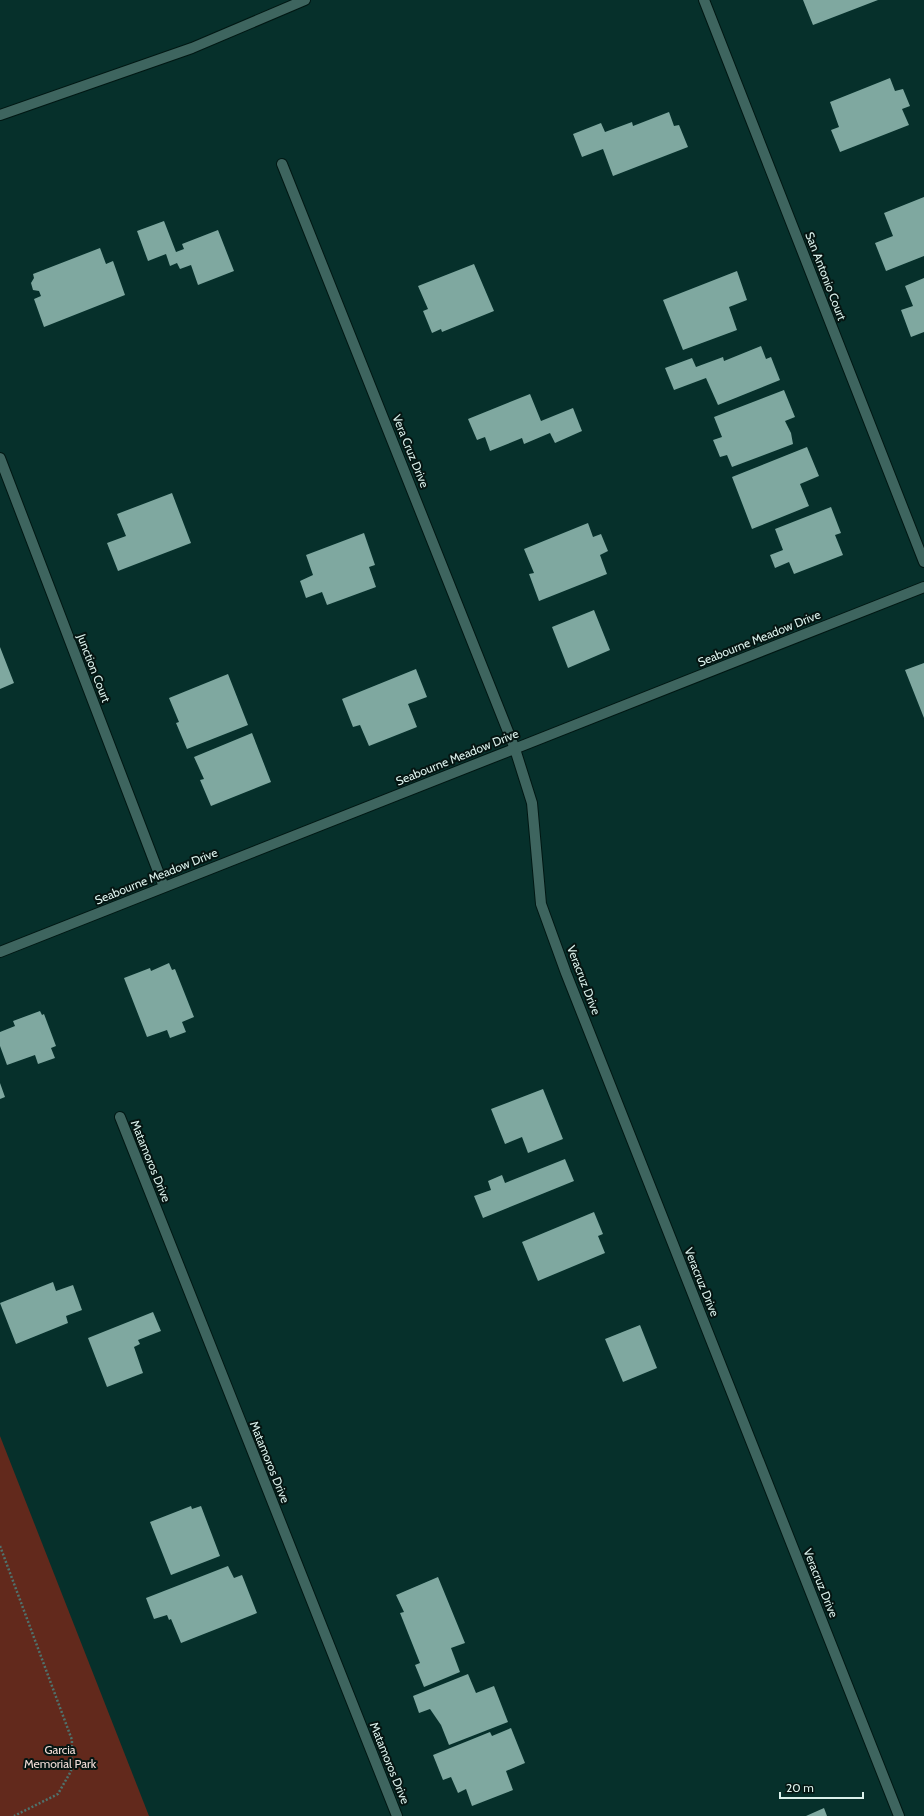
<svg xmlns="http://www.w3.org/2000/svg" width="924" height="1816" font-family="Cabin,sans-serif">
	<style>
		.green { fill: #62291c }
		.building { fill: #7fa8a0 }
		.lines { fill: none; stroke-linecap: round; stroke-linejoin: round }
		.lane-casing { stroke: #001713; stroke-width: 12 }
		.street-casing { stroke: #001713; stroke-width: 12 }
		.path { stroke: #4f726d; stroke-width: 2.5; stroke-dasharray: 2 2; stroke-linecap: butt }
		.lane { stroke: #3e655f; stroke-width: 10 }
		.street { stroke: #3e655f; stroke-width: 10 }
		.labels { text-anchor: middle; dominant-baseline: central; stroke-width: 4; stroke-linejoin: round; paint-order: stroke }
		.street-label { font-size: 12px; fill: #daf0eb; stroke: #051512 }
		.park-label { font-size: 12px; fill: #f0dbd6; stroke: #051512 }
	</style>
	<rect width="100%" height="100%" fill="#06302b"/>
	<path class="green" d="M0,1436L149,1816H0Z"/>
	<path class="building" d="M803,0H878L813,25Z
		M890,78L895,91L903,89L910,106L902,109L909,125L840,152L831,130L839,127L830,102Z
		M669,112L674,126L679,125L688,147L613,176L603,149L582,157L573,134L601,123L605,132L632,122L633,126Z
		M924,197V256L886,271L875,243L893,236L884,213Z
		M164,221L176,252L184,249L182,244L218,230L234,271L198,285L191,265L180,269L177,263L170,266L166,254L148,261L137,231Z
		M100,248L106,264L113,261L125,295L44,327L34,299L41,296L39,291L33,290L31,283L34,278L33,274Z
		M474,264L494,311L442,332L441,329L432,333L423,311L428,309L418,286Z
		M737,271L747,300L729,307L737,330L683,350L663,300Z
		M924,278V332L911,337L901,310L913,306L905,286Z
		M761,346L766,359L771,357L780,380L718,405L706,378L674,390L665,368L692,358L696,367L723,357L724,361Z
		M784,390L795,417L785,421L791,433L793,444L732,467L727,455L720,457L713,440L722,437L714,417Z
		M530,394L541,421L573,408L582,431L555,443L550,433L524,444L522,438L490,451L485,437L477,440L468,419Z
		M807,447L819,476L800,484L809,506L752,529L732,477Z
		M172,493L191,543L118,571L107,543L126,536L117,514Z
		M831,507L841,533L835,535L843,555L794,574L789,562L775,568L770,555L783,550L775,529Z
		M588,523L593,537L601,534L608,551L600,555L607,574L539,601L529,574L534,573L524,549Z
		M364,533L375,565L369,567L376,587L327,605L322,592L306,598L300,581L313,575L306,555Z
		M594,610L610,650L568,668L552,627Z
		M0,647L14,683L0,689Z
		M924,663V718L905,670Z
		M416,669L427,697L408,704L417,727L369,746L360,725L353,727L342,699Z
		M228,674L248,725L187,749L176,723L179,722L169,698Z
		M252,733L271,782L211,806L200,780L204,779L194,757Z
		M169,963L172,970L175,969L194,1017L182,1022L186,1032L170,1038L167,1030L147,1037L124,978L150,968L151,971Z
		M40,1011L42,1015L44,1014L56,1046L51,1048L55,1058L38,1064L35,1055L7,1065L0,1046V1032L15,1026L13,1021Z
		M0,1083L5,1097L0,1099Z
		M543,1089L563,1139L528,1153L522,1137L505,1144L491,1109Z
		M565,1159L574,1181L483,1218L474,1196L491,1190L488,1181L502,1175L505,1183Z
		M594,1212L603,1234L598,1236L605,1253L538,1281L522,1242Z
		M53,1282L56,1291L73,1285L82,1310L66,1316L68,1323L16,1344L0,1303Z
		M153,1312L161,1331L138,1340L140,1344L134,1347L143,1373L107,1387L88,1338Z
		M640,1325L657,1368L623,1382L605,1339Z
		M191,1506L192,1509L201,1506L220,1556L171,1575L150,1522Z
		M228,1566L234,1578L242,1575L257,1613L181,1643L171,1619L169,1620L167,1615L154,1619L146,1598Z
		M438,1577L465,1643L451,1648L460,1672L424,1687L415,1665L420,1663L400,1613L404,1612L396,1595Z
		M468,1674L476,1693L494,1686L508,1722L449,1745L441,1725L430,1709L419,1713L413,1696Z
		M511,1728L525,1763L506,1771L513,1790L472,1806L466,1789L458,1793L451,1777L443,1780L433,1755L490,1732L492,1736Z
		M824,1808L827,1816H806Z"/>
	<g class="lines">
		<g class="lane-casing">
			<path id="lane" d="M0,115L192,48L305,0"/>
		</g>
		<g class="street-casing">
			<path id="street" d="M704,0L924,562
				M282,164L515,749L532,803L541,904L566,973L899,1816
				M0,458L164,887
				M0,952L924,587
				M120,1117L397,1816"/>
		</g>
		<path class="path" d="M0,1546L72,1740L71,1771L58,1794L14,1816"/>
		<use href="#lane" class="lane"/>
		<use href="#street" class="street"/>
	</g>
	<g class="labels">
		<g class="street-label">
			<text transform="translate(826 276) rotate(69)">San Antonio Court</text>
			<text transform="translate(411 451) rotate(68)">Vera Cruz Drive</text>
			<text transform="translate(759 638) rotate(-22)">Seabourne Meadow Drive</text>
			<text transform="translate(94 668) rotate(69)">Junction Court</text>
			<text transform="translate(457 757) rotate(-22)">Seabourne Meadow Drive</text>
			<text transform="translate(156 876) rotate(-22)">Seabourne Meadow Drive</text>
			<text transform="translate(584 980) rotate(69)">Veracruz Drive</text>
			<text transform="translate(151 1161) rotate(68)">Matamoros Drive</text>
			<text transform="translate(702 1282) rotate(68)">Veracruz Drive</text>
			<text transform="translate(270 1462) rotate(68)">Matamoros Drive</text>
			<text transform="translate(821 1583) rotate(68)">Veracruz Drive</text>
			<text transform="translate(390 1763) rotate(68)">Matamoros Drive</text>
		</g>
		<g class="park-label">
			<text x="60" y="1749">Garcia<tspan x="60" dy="14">Memorial Park</tspan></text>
		</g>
	</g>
	<path d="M780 1792v6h83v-6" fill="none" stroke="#daf0eb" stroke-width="2"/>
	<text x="786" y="1792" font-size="12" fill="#daf0eb" stroke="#051512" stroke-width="3" paint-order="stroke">20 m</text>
</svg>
